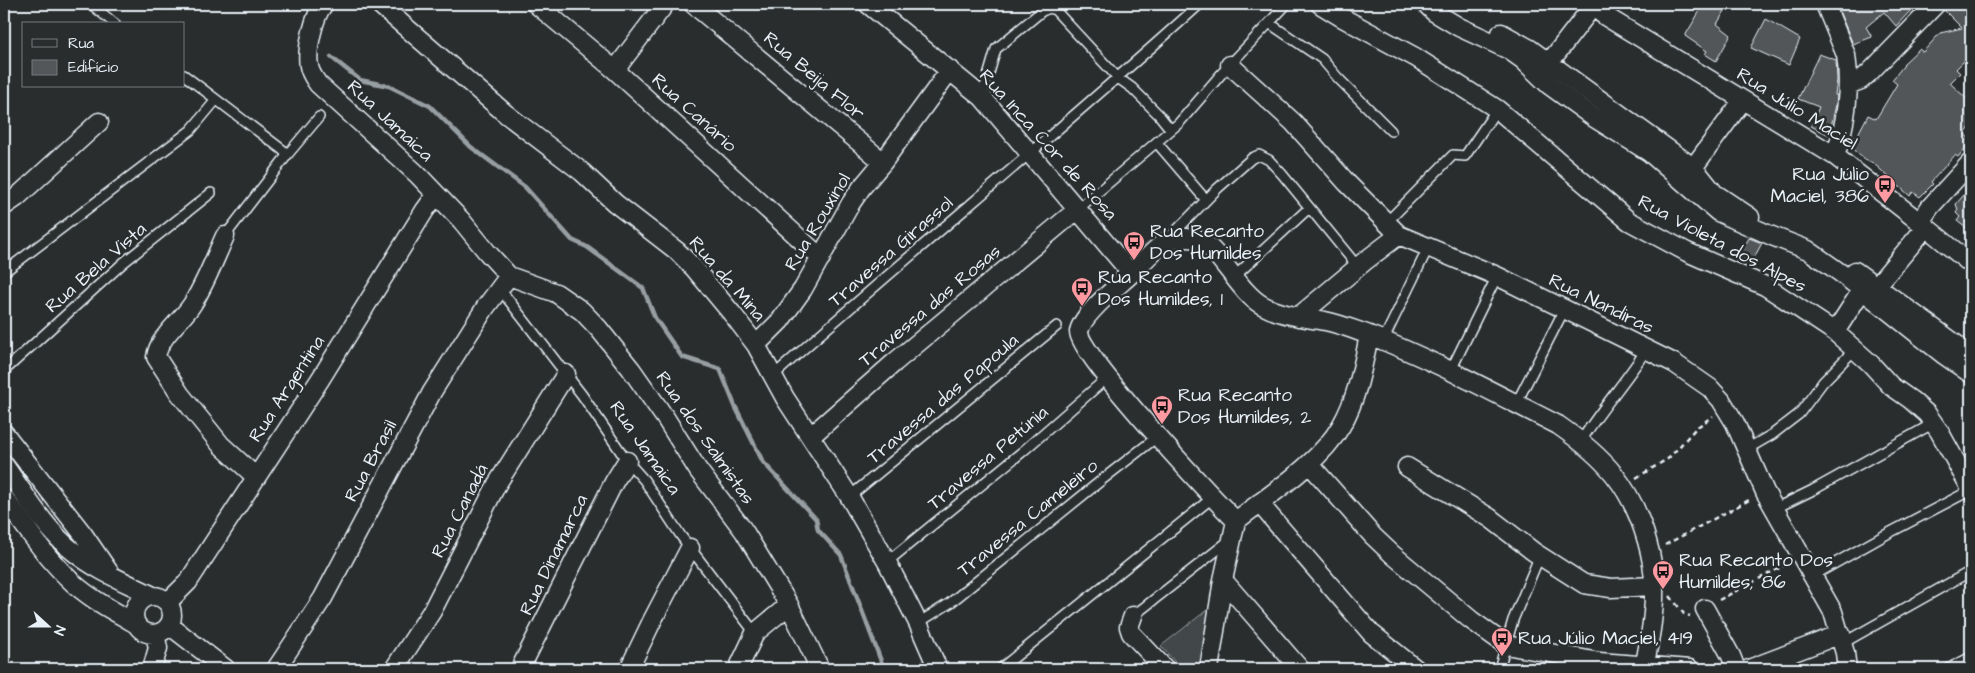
<svg xmlns="http://www.w3.org/2000/svg" width="1975" height="673" font-family="'Architects Daughter',sans-serif">
	<style>
		.green { fill: #424648; stroke: #959ca0 }
		.lines { fill: none; stroke-linecap: round; stroke-linejoin: round }
		.stream { stroke: #989fa3; stroke-width: 4.5 }
		.building { fill: #535759; stroke: #e8f1f8 }
		.lane-casing { stroke: #e8f1f8; stroke-width: 12 }
		.street-casing { stroke: #e8f1f8; stroke-width: 21 }
		.path { stroke: #e8f1f8; stroke-width: 2.5; stroke-dasharray: 5 4; stroke-linecap: butt }
		.lane { stroke: #2a2d2e; stroke-width: 9 }
		.street { stroke: #2a2d2e; stroke-width: 18 }
		.labels { text-anchor: middle; dominant-baseline: central; stroke-width: 5; stroke-linejoin: round; paint-order: stroke }
		.street-label { font-size: 19px; fill: #e8f1f8; stroke: #2a2d2e }
		.poi-label { font-size: 19px; fill: #e8f1f8; stroke: #2a2d2e; text-anchor: start }
	</style>
	<rect width="100%" height="100%" fill="#2a2d2e"/>
	<filter id="ink" filterUnits="userSpaceOnUse"><feTurbulence type="fractalNoise" baseFrequency=".02" numOctaves="2"/><feDisplacementMap in="SourceGraphic" scale="10" xChannelSelector="R" yChannelSelector="G"/><feConvolveMatrix kernelMatrix="1 2 1 2 8 2 1 2 1" color-interpolation-filters="sRGB"/></filter>
	<g filter="url(#ink)">
		<path class="green" d="M1212,606L1201,669H1181L1161,646Z"/>
		<g class="lines">
			<path class="stream" d="M331,57L360,80L389,86L430,106L471,147L525,187L572,240L587,247L643,288L655,318L682,357L720,369L735,406L763,462L816,519L818,530L841,555L884,669
				M1585,101L1600,110"/>
		</g>
		<path class="building" d="M1704,4H1729L1717,24L1731,35L1716,61L1705,54L1707,51L1685,36Z
			M1836,4H1907L1912,9L1896,26L1884,12L1866,27L1872,37L1853,44Z
			M1950,4H1971V54L1956,69L1960,73L1950,83L1971,103V126L1965,134L1971,141L1958,157L1955,155L1931,182L1933,184L1920,197L1913,192L1910,196L1873,163L1865,160L1849,146L1852,136L1856,138L1868,115L1876,119L1897,84L1892,80L1904,65L1903,64L1919,49L1923,52L1940,33L1962,28L1944,10Z
			M1766,19L1800,39L1789,65L1751,48Z
			M1819,54L1836,60L1837,80L1835,95H1837L1836,105L1829,135L1811,126L1819,107L1798,99Z
			M1971,187V232L1957,221L1960,217L1956,213L1958,210L1956,204Z
			M1749,238L1762,243L1749,267L1736,262Z"/>
		<g class="lines">
			<g class="lane-casing">
				<path id="lane" d="M91,4L115,24
					M1269,23L1322,59L1338,78L1391,131
					M184,75L288,154
					M982,97L996,49L1042,11L1050,8L1055,10L1118,78L1132,88L1159,115L1171,130
					M1157,143L1206,200
					M1078,209L1179,123L1223,72L1287,4
					M1386,223L1453,155L1465,156L1497,109
					M225,236L288,154L319,117
					M1170,237L1217,189L1252,158L1259,155L1269,160L1282,174L1358,267
					M4,272L191,130L216,100
					M1233,278L1309,208
					M500,289L582,395L627,461L644,480L681,536L755,633
					M1383,341L1429,246
					M4,371L123,263L211,193
					M1450,372L1497,276
					M773,376C914,250 1060,131 1200,4
					M1516,404L1564,310
					M1581,441C1601,409 1626,381 1646,350
					M1747,449L1773,434L1799,414L1823,382L1855,349
					M849,497L1057,326
					M1774,509L1813,490L1934,423
					M887,562L1022,452L1108,377
					M1814,575L1887,534L1971,490
					M1133,616L1230,540
					M918,623L950,603L1103,479L1157,437
					M1843,643L1971,571
					M1000,669L1212,498
					M1499,669L1513,620L1540,555
					M1948,669L1971,657"/>
			</g>
			<g class="street-casing">
				<path id="street" d="M324,4C314,15 306,50 309,66C310,73 314,78 318,84L417,174L461,220L487,252L509,276L556,293L582,311L599,329L631,369L666,419L698,470L744,531L789,605L820,669
					M379,4L506,114L582,172L615,203L677,251L694,268L734,316L756,345L785,398L849,496L887,562L918,623L938,669
					M536,4L615,70L821,258
					M693,4L883,162
					M868,4L982,97L1131,273
					M1320,4L1341,17L1415,57L1497,109L1629,221L1687,252L1765,286L1835,332L1870,363L1891,386L1911,400L1927,414L1939,431L1971,489
					M1426,4L1434,12L1459,27L1509,50L1523,60L1549,85L1593,117L1649,152L1718,212L1772,236L1808,250L1842,274L1944,355L1971,374
					M1590,4L1605,16L1835,156L1926,227L1971,264
					M1825,4L1846,55C1851,88 1846,125 1835,156
					M1501,33L1530,49L1694,168L1714,193L1750,217
					M1549,63L1593,6
					M1230,65L1293,122L1347,183L1399,235L1497,276L1674,363L1710,388L1721,400L1735,423L1765,492L1833,612L1845,653L1847,669
					M615,70L665,4
					M1848,85L1861,80L1869,73L1936,4
					M1687,176L1743,100
					M4,206L17,197L99,122
					M1920,222L1930,207L1971,162
					M225,236C215,258 206,282 193,303C182,321 159,336 156,357L180,394L221,445L256,477
					M1855,271L1971,355
					M1869,295L1926,227
					M1298,317L1365,261L1399,235
					M1835,332L1862,290
					M756,345L780,321L803,289L851,203L862,187L883,162L950,70
					M4,433L83,534L109,572
					M811,436L895,362L1078,209
					M4,465C24,493 46,531 74,552C96,570 125,582 151,595
					M1407,467L1490,518L1534,552L1584,584L1611,588L1654,586
					M1313,468L1373,536L1392,554L1471,620L1506,645L1599,662L1690,669
					M4,498C25,526 44,555 69,579C88,598 114,611 136,624
					M1259,503L1371,633L1416,669
					M1236,521C1213,498 1078,354 1079,332C1081,315 1118,286 1131,274C1139,266 1158,245 1167,241C1175,238 1188,237 1196,239C1217,244 1238,292 1262,305C1282,316 1304,317 1325,321C1340,324 1355,330 1369,335C1434,360 1496,394 1558,425C1604,457 1631,485 1647,541C1651,555 1654,570 1654,586C1655,614 1649,642 1644,669
					M1236,521C1270,494 1319,464 1341,426C1357,399 1363,366 1369,335
					M1223,580L1300,669
					M134 615a19 19 0 1 1 38 0a19 19 0 1 1-38 0Z
					M168,602L188,582L321,378L425,210L436,195
					M1705,609L1731,656L1736,669
					M1133,616L1129,627L1131,633L1165,669
					M169,625L226,669
					M152,669L158,648L155,634
					M276,669L323,598L432,392L485,308L509,276
					M394,669L432,611L497,484L566,374
					M520,669L614,482L627,461
					M629,669L652,621L690,548
					M738,669L755,633L789,605
					M1209,669L1223,580L1236,521
					M1749,669L1841,634"/>
			</g>
			<path class="path" d="M1636,478L1669,458L1696,428L1713,416
				M1665,545L1751,499
				M1670,596L1684,614L1690,616
				M1719,600L1787,564"/>
			<use href="#lane" class="lane"/>
			<use href="#street" class="street"/>
		</g>
	</g>
	<defs>
		<g id="bus-pin" transform="scale(1.125)"><path d="M0 17L-7.5 6A9.5 9.5 0 1 1 7.5 6Z" fill="#ff9aa2" stroke="#2a2d2e"/><path d="M-5-6H5V4H4V6H2V4H-2V6H-4V4H-5ZM-3.5-4V0h7V-4ZM-3.5 1.2v1.5H-2V1.2ZM2 1.2v1.5H3.5V1.2Z" fill="#111"/></g>
	</defs>
	<g fill-rule="evenodd">
		<use href="#bus-pin" x="1885" y="185"/>
		<use href="#bus-pin" x="1134" y="242"/>
		<use href="#bus-pin" x="1082" y="288"/>
		<use href="#bus-pin" x="1162" y="406"/>
		<use href="#bus-pin" x="1663" y="571"/>
		<use href="#bus-pin" x="1502" y="638"/>
	</g>
	<g class="labels">
		<g class="street-label">
			<text transform="translate(814 76) rotate(40)">Rua Beija Flor</text>
			<text transform="translate(1797 109) rotate(32)">Rua Júlio Maciel</text>
			<text transform="translate(694 113) rotate(42)">Rua Canário</text>
			<text transform="translate(390 121) rotate(43)">Rua Jamaica</text>
			<text transform="translate(1048 145) rotate(48)">Rua Inca Cor de Rosa</text>
			<text transform="translate(818 222) rotate(-59)">Rua Rouxinol</text>
			<text transform="translate(1722 244) rotate(28)">Rua Violeta dos Alpes</text>
			<text transform="translate(891 252) rotate(-41)">Travessa Girassol</text>
			<text transform="translate(96 268) rotate(-41)">Rua Bela Vista</text>
			<text transform="translate(727 279) rotate(49)">Rua da Mina</text>
			<text transform="translate(1601 304) rotate(26)">Rua Nandiras</text>
			<text transform="translate(930 306) rotate(-40)">Travessa das Rosas</text>
			<text transform="translate(287 389) rotate(-57)">Rua Argentina</text>
			<text transform="translate(943 399) rotate(-40)">Travessa das Papoula</text>
			<text transform="translate(705 438) rotate(55)">Rua dos Salmistas</text>
			<text transform="translate(645 448) rotate(55)">Rua Jamaica</text>
			<text transform="translate(988 458) rotate(-40)">Travessa Petúnia</text>
			<text transform="translate(371 461) rotate(-62)">Rua Brasil</text>
			<text transform="translate(460 511) rotate(-63)">Rua Canadá</text>
			<text transform="translate(1028 518) rotate(-39)">Travessa Cameleiro</text>
			<text transform="translate(554 555) rotate(-64)">Rua Dinamarca</text>
		</g>
		<g class="poi-label">
			<text x="1869" y="174" text-anchor="end">Rua Júlio<tspan x="1869" dy="22">Maciel, 386</tspan></text>
			<text x="1150" y="231">Rua Recanto<tspan x="1150" dy="22">Dos Humildes</tspan></text>
			<text x="1098" y="277">Rua Recanto<tspan x="1098" dy="22">Dos Humildes, 1</tspan></text>
			<text x="1178" y="395">Rua Recanto<tspan x="1178" dy="22">Dos Humildes, 2</tspan></text>
			<text x="1679" y="560">Rua Recanto Dos<tspan x="1679" dy="22">Humildes, 86</tspan></text>
			<text x="1518" y="638">Rua Júlio Maciel, 419</text>
		</g>
	</g>
	<rect width="1975" height="673" fill="none" stroke="#2a2d2e" stroke-width="20"/>
	<rect x="10" y="10" width="1955" height="653" fill="none" stroke="#e8f1f8" stroke-width="2" filter="url(#ink)"/>
	<rect x="22" y="22" width="162" height="65" fill="#2a2d2e" stroke="#767b7f"/>
	<rect x="32" y="39" width="25" height="8" fill="#2a2d2e" stroke="#767b7f"/>
	<text x="68" y="48" font-size="15" fill="#e8f1f8">Rua</text>
	<rect x="32" y="60" width="25" height="15" fill="#535759" stroke="#767b7f"/>
	<text x="68" y="72" font-size="15" fill="#e8f1f8">Edifício</text>
	<g transform="translate(48 626) rotate(111)" stroke="#2a2d2e" stroke-width="4" paint-order="stroke">
	<path d="M0-4L9 19L0 12L-9 19Z" fill="#e8f1f8"/>
	<text y="-8" font-size="14" font-weight="bold" text-anchor="middle" fill="#e8f1f8">N</text>
	</g>
</svg>
